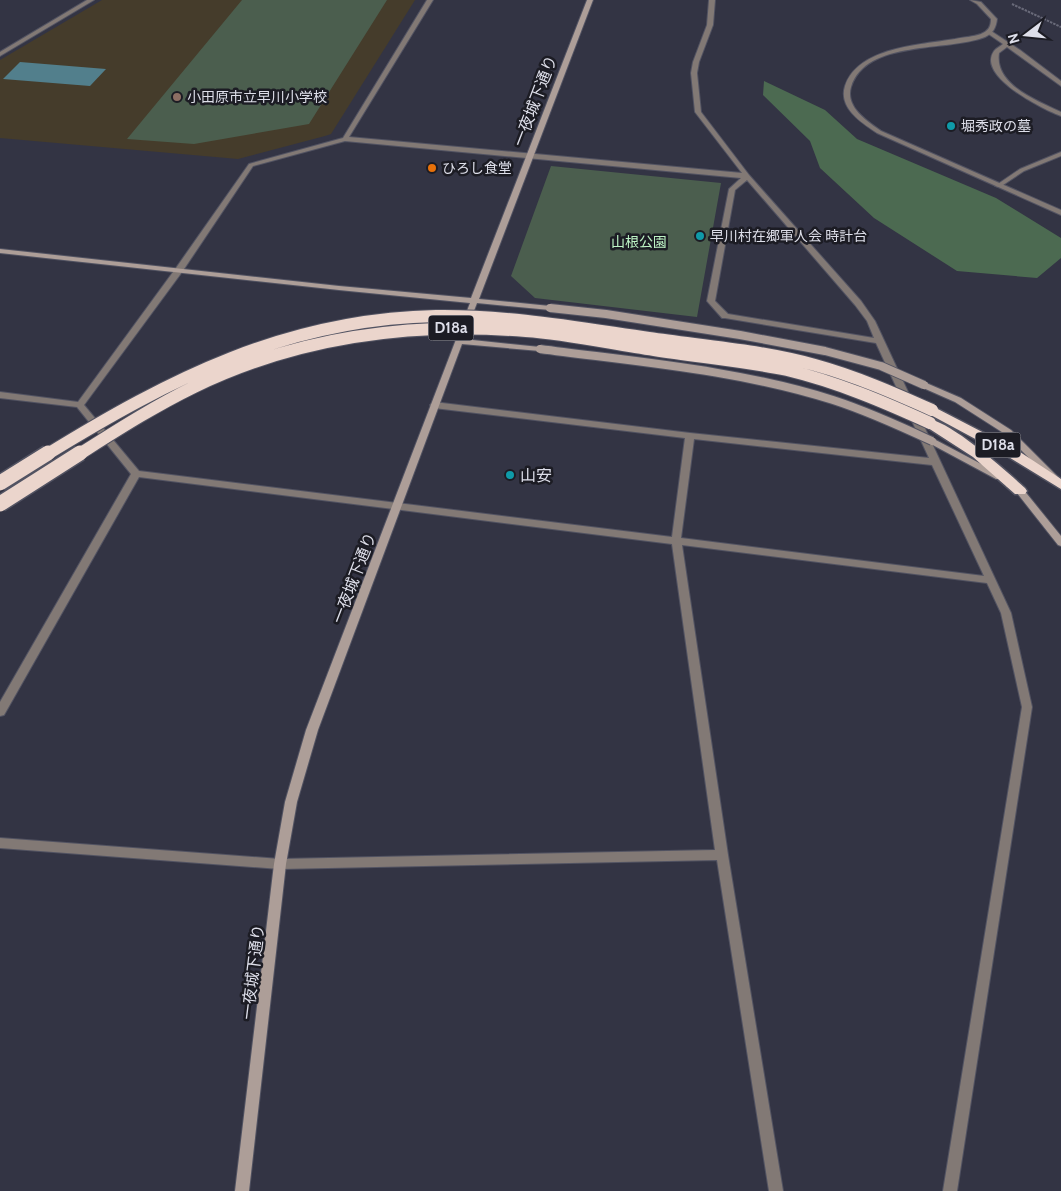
<svg xmlns="http://www.w3.org/2000/svg" width="1061" height="1191" font-family="Cabin,'Noto Sans JP',sans-serif">
	<style>
		.education { fill: #453c2b }
		.green { fill: #4b5e4e }
		.forest { fill: #4c6a51 }
		.water { fill: #527f8c }
		.lines { fill: none; stroke-linecap: round; stroke-linejoin: round }
		.lane-casing { stroke: #525362; stroke-width: 2 }
		.street-casing { stroke: #525362; stroke-width: 2 }
		.secondary-casing { stroke: #525362; stroke-width: 2 }
		.highway-casing { stroke: #525362; stroke-width: 3 }
		.path { stroke: #696a79; stroke-width: 2; stroke-dasharray: 2.5 1; stroke-linecap: butt }
		.lane { fill: #827975; fill-rule: evenodd }
		.street { fill: #827975; fill-rule: evenodd }
		.secondary { fill: #ad9e98; fill-rule: evenodd }
		.highway { fill: #ebd5cc; fill-rule: evenodd }
		.secondary-bridge-casing { stroke: #525362; stroke-width: 10; stroke-linecap: butt }
		.highway-bridge-far1-casing { stroke: #525362; stroke-width: 14; stroke-linecap: butt }
		.highway-bridge-casing { stroke: #525362; stroke-width: 18; stroke-linecap: butt }
		.secondary-bridge { stroke: #ad9e98; stroke-width: 8 }
		.highway-bridge-far1 { stroke: #ebd5cc; stroke-width: 12 }
		.highway-bridge { stroke: #ebd5cc; stroke-width: 15 }
		.education-dot { fill: #8d6e63; stroke: #1c1c24; stroke-width: 2 }
		.culture-dot { fill: #0f9aa8; stroke: #1c1c24; stroke-width: 2 }
		.food-dot { fill: #e8710a; stroke: #1c1c24; stroke-width: 2 }
		.labels { text-anchor: middle; dominant-baseline: central; stroke-width: 5; stroke-linejoin: round; paint-order: stroke }
		.far-poi-label { font-size: 14px; fill: #dedfea; stroke: #1c1c24; text-anchor: start }
		.far-park-label { font-size: 14px; fill: #bdf3c5; stroke: #1c1c24 }
		.shield { fill: #1c1c24; stroke: #a4a4af; stroke-width: 1 }
		.shield-label { font-size: 15px; font-weight: bold; fill: #dedfea }
		.street-label { font-size: 16px; fill: #dedfea; stroke: #1c1c24 }
		.poi-label { font-size: 16px; fill: #dedfea; stroke: #1c1c24; text-anchor: start }
	</style>
	<rect width="100%" height="100%" fill="#333444"/>
	<path class="education" d="M102,0H415L331,134L325,136L238,159L0,138V60Z"/>
	<path class="green" d="M242,0H387L309,124L194,144L127,139Z
		M551,166L721,183L697,317L535,298L511,276Z"/>
	<path class="forest" d="M764,81L825,110L857,139L996,198L1061,238V258L1037,278L957,271L874,218L820,168L810,141L763,95Z"/>
	<path class="water" d="M20,62L106,69L90,86L3,79Z"/>
	<g class="lines">
		<g class="lane-casing">
			<path id="lane" d="M987,31H991L1020,50L1061,81V86L1007,47L999,53C994,85 1038,101 1061,112V116C1044,110 976,76 994,51C996,48 1001,46 1003,44L987,33Z
				M1061,152V156L1024,171L1000,187L995,186L1020,169Z"/>
		</g>
		<g class="street-casing">
			<path id="street" d="M87,0H94L0,56V52Z
				M427,0H433L349,137L742,173L695,112L691,73L693,62L707,25L709,0H715L713,25L699,62L697,73L701,112L749,175L861,301L875,321L1011,613L1032,707L957,1191H943L1022,707L1001,613L987,583L682,545L728,855L783,1191H769L717,860L280,869L0,848V838L280,859L715,850L672,544L139,477L4,715L0,716V702L131,474L77,407L0,398V392L78,402L176,268L249,164L343,138ZM345,141L741,178L729,189L707,301L722,318H725L876,343L929,458L690,433L434,402L430,405L434,408L685,438L672,537L139,471L84,405L182,272L253,166ZM747,180L855,305L867,321L874,338L728,314L715,301L735,190ZM694,439L932,465L984,576L681,538Z
				M970,0L981,2L997,19C996,28 993,33 985,37C948,52 866,39 851,87C845,107 867,121 881,131L1061,210V215L877,133C862,123 838,108 845,86C858,47 920,45 955,39C964,37 973,37 981,34C988,31 991,27 991,19L977,4Z"/>
		</g>
		<g class="secondary-casing">
			<path id="secondary" d="M587,0H593L479,299L550,306L554,308L550,310L477,303L463,339L540,347L544,349L540,351L462,344L318,730L297,802L286,864L249,1191H235L274,864L285,802L306,730L470,303L339,290L0,253V249L339,286L471,298Z
				M924,382L961,398L1011,430L1061,480V488L1058,487L1005,434L955,402L921,387V383Z
				M932,438L1002,475L1004,477L1002,479H996L929,443L928,441Z
				M1011,483L1023,489L1061,536V546L1058,545L1017,493L1006,486Z"/>
		</g>
		<g class="highway-casing">
			<path id="highway" d="M932,406L1017,450L1061,479V489L1007,456L927,413L926,410Z
				M930,419C956,426 1004,469 1025,488L1027,491L1025,494H1015L973,457L925,426L923,423L925,420Z"/>
		</g>
		<path class="path" d="M1012,4L1061,27"/>
		<use href="#lane" class="lane"/>
		<use href="#street" class="street"/>
		<use href="#secondary" class="secondary"/>
		<use href="#highway" class="highway"/>
		<g class="secondary-bridge-casing">
			<path id="secondary-bridge" d="M550,308L606,314L740,335L825,351L881,366L924,385
				M540,349C638,362 739,370 833,400C867,411 900,426 932,441"/>
		</g>
		<g class="highway-bridge-far1-casing">
			<path id="highway-bridge-far1" d="M46,455C171,378 287,319 436,316C508,315 579,328 649,338C704,346 761,350 815,365C855,376 894,393 932,410
				M78,455C116,431 153,407 194,387C297,337 412,322 526,331C569,334 612,344 654,350C698,357 744,361 787,370C837,382 884,402 930,423"/>
		</g>
		<g class="highway-bridge-casing">
			<path id="highway-bridge" d="M0,483L48,453
				M0,504L80,453"/>
		</g>
		<use href="#secondary-bridge" class="secondary-bridge"/>
		<use href="#highway-bridge-far1" class="highway-bridge-far1"/>
		<use href="#highway-bridge" class="highway-bridge"/>
	</g>
	<circle class="education-dot" cx="177" cy="97" r="5"/>
	<g class="culture-dot">
		<circle cx="951" cy="126" r="5"/>
		<circle cx="700" cy="236" r="5"/>
		<circle cx="510" cy="475" r="5"/>
	</g>
	<circle class="food-dot" cx="432" cy="168" r="5"/>
	<g class="labels">
		<g class="far-poi-label">
			<text x="187" y="97">小田原市立早川小学校</text>
			<text x="961" y="126">堀秀政の墓</text>
			<text x="442" y="168">ひろし食堂</text>
			<text x="710" y="236">早川村在郷軍人会 時計台</text>
		</g>
		<g class="far-park-label">
			<text x="639" y="242">山根公園</text>
		</g>
		<g class="shield">
			<rect x="428.5" y="315.5" width="45" height="25" rx="4"/>
			<rect x="975.5" y="432.5" width="45" height="25" rx="4"/>
		</g>
		<g class="shield-label">
			<text x="451" y="328">D18a</text>
			<text x="998" y="445">D18a</text>
		</g>
		<g class="street-label">
			<text transform="translate(535 101) rotate(-69)">一夜城下通り</text>
			<text transform="translate(354 578) rotate(-69)">一夜城下通り</text>
			<text transform="translate(253 972) rotate(-83)">一夜城下通り</text>
		</g>
		<g class="poi-label">
			<text x="520" y="475">山安</text>
		</g>
	</g>
	<g transform="translate(1026 35) rotate(254)" stroke="#1c1c24" stroke-width="4" paint-order="stroke">
	<path d="M0-4L9 19L0 12L-9 19Z" fill="#dedfea"/>
	<text y="-8" font-size="14" font-weight="bold" text-anchor="middle" fill="#dedfea">N</text>
	</g>
</svg>
